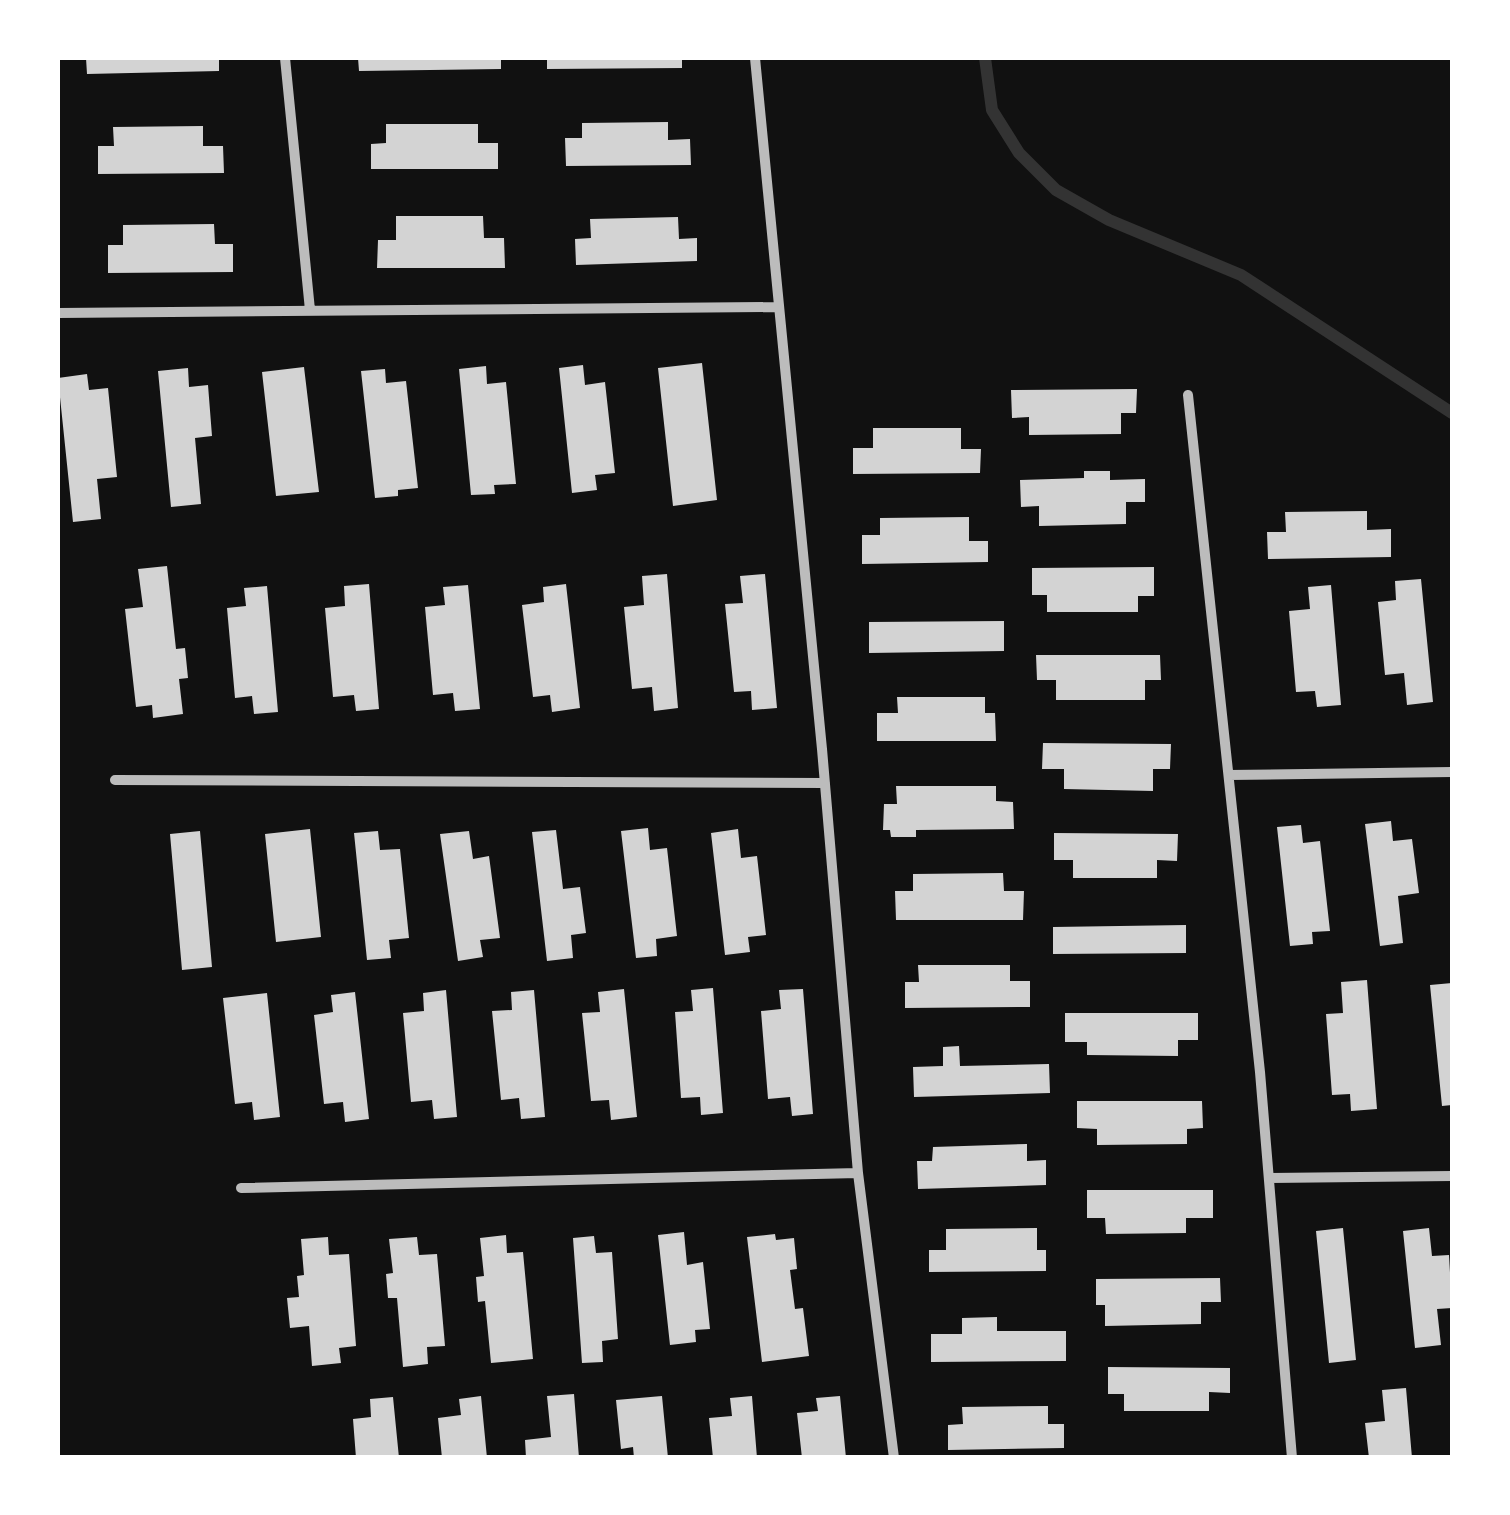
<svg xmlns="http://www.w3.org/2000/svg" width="1510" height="1515" font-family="Jost,sans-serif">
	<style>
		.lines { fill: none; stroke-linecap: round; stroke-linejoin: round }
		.stream { stroke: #333; stroke-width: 12 }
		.building { fill: #d3d3d3 }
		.minor { stroke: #bcbcbc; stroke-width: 10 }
	</style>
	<rect width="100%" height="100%" fill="#111"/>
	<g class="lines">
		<path class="stream" d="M985,58L992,110L1019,153L1056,190L1109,220L1241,275L1452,413"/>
	</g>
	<path class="building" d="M86,58H219V71L87,74Z
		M358,58H501V69L359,71Z
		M547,58H682V68L547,69Z
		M668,122V140L690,139L691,165L566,166L565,138H582V123Z
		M386,124H478V143H498V169H371V144L386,143Z
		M203,126V146H223L224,173L98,174V146H114L113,127Z
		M396,216H483L484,238H504L505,268H377L378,240H396Z
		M678,217L679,239L697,238V261L576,265L575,239L591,238L590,219Z
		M214,224L215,244H233V272L108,273V245H123V225Z
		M702,363L717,500L673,506L658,368Z
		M583,365L585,385L605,382L615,473L595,475L597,490L572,493L559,368Z
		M486,366L487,384L506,382L516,484L494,485L495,494L471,495L459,369Z
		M304,367L319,492L276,496L262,372Z
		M188,368L189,387L208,385L212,436L195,438L201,504L171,507L158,371Z
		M385,369L386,383L406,381L418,488L398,490V496L375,498L361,371Z
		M87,374L89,390L108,388L117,477L97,479L101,519L73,522L58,378Z
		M1137,389L1136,413H1121V434L1029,435V417L1012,418L1011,390Z
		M873,428H961V449H981L980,473L853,474V448H873Z
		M1084,471H1110V480L1145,479V502H1126V524L1039,526V506L1021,507L1020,480L1084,478Z
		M1367,511V530L1391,529V557L1268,559L1267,532H1286L1285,512Z
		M969,517V541H988V562L862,564V535H880V518Z
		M167,566L176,649L185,648L188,678L179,679L183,714L153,718L152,705L136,707L125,609L143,607L138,569Z
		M1154,567V596H1138V612H1047V595H1032V568Z
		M667,574L678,708L654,711L652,687L632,689L624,607L644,605L642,576Z
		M765,574L777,708L752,710L751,691L734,692L725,604L743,603L740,576Z
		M1421,579L1433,702L1407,705L1404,673L1385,675L1378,602L1396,600L1395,581Z
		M369,584L379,709L356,711L354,695L333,697L325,608L345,606L344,586Z
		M566,584L580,708L552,712L550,695L533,697L522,605L544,602L543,587Z
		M468,585L480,709L455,711L453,693L433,695L425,607L445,605L443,587Z
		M1331,585L1341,705L1317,707L1315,691L1296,692L1289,611L1310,609L1308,587Z
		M267,586L278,712L254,714L252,696L235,698L227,608L246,606L244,588Z
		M1004,621V651L869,653V622Z
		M1036,655H1160L1161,680H1145V700H1056V680H1037Z
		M897,697H985V713H995L996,741H877V713H898Z
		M1043,743L1171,744L1170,769H1153V791L1064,789V769H1042Z
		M896,786H996V801L1013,802L1014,829L916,830V837H891L890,830H883L884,804H897Z
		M1391,821L1393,841L1412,839L1419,893L1398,896L1403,943L1380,946L1365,824Z
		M1301,825L1303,843L1320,841L1330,931L1312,932L1313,944L1290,946L1277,827Z
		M648,828L650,850L667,848L677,936L656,939L657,956L636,958L621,831Z
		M310,829L321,937L276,942L265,834Z
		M738,829L741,858L757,856L766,935L748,937L750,952L725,955L711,833Z
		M556,830L563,889L580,887L586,933L571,935L573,958L547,961L532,832Z
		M200,831L212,967L182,970L170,834Z
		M378,831L380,850L400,849L409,938L389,940L391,958L367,960L354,833Z
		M469,831L473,859L489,856L500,938L480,940L483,957L458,961L440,834Z
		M1054,833L1178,834L1177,861L1157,860V878H1073V860H1054Z
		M1003,873L1004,891H1024L1023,920H896L895,891H913V874Z
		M1186,925V953L1053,954V927Z
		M918,965H1010V981H1030V1007L905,1008V982H919Z
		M1367,980L1377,1109L1351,1111L1350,1094L1332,1095L1326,1014L1343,1013L1341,982Z
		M1452,983V1105L1442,1106L1430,985Z
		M713,988L723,1113L701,1115L700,1097L681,1098L675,1012L693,1011L691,990Z
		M624,989L637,1117L611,1120L609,1100L591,1101L582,1013L600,1012L598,992Z
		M803,989L813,1114L792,1116L790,1097L768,1099L761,1011L781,1009L779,990Z
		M446,990L457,1117L434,1119L432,1100L411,1102L403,1013L424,1011L423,993Z
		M534,990L545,1117L521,1119L519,1098L501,1100L492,1011L512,1010L511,992Z
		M355,992L369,1119L345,1122L343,1102L324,1104L314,1015L333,1012L331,995Z
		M267,993L280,1117L254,1120L252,1102L235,1104L223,998Z
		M1065,1013H1198V1040H1178V1056L1087,1055V1042H1065Z
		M959,1046L960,1066L1049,1064L1050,1093L914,1097L913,1067L943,1066V1047Z
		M1077,1101H1202L1203,1128L1187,1129V1144L1097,1145V1129L1077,1128Z
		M1027,1144V1161L1046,1160V1185L918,1189L917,1161H932L933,1147Z
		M1087,1190H1213V1218H1186V1233L1106,1234L1105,1218H1087Z
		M1037,1228V1250H1046V1271L929,1272V1250H946V1229Z
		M1343,1228L1356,1360L1329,1363L1316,1231Z
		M1429,1228L1432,1256L1449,1255L1452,1308L1437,1309L1441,1345L1415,1348L1403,1231Z
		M684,1232L687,1265L703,1262L710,1329L695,1330L696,1342L670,1345L658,1235Z
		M775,1234L776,1240L794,1238L797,1269L790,1270L795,1309L803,1308L809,1356L762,1362L747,1237Z
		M506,1235L507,1253L523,1252L533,1359L491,1363L485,1301L478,1302L476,1277L484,1276L480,1238Z
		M594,1236L596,1253L612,1252L618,1339L602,1341L603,1362L582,1363L573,1238Z
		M328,1237L329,1255L349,1254L356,1346L339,1348L341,1363L312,1366L309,1326L290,1328L287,1298L299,1297L297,1276L304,1275L301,1239Z
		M417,1237L419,1255L437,1254L445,1346L427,1347L428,1364L403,1367L397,1298H388L386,1274L393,1273L389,1239Z
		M1220,1278L1221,1302H1201V1324L1105,1326V1305H1096V1279Z
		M997,1317V1331H1066V1361L931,1362V1334H962V1318Z
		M1108,1367L1230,1368V1393L1209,1392V1411H1124V1394H1108Z
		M1406,1388L1412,1458H1369L1365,1423L1385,1421L1382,1390Z
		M574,1394L579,1458H526L525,1440L551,1437L547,1396Z
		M481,1396L487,1458H442L438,1418L461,1415L459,1399Z
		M662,1396L668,1458H634L633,1447L621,1449L616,1400Z
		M752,1396L757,1458H713L709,1418L732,1416L730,1398Z
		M840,1396L846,1458H802L797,1413L818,1411L816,1398Z
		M393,1397L399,1458H356L353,1419L371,1417L370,1399Z
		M1048,1406V1424H1064V1448L948,1450V1425L963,1424L962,1407Z"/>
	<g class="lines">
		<path class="minor" d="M285,58L310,310
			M755,58L822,749L858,1173L894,1458
			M58,313L779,307
			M1188,395L1260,1072L1292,1458
			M1229,775L1452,772
			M115,780L825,783
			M1269,1178L1452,1176
			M241,1188L858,1173"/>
	</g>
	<rect width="1510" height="1515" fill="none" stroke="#ffffff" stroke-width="120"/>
</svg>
